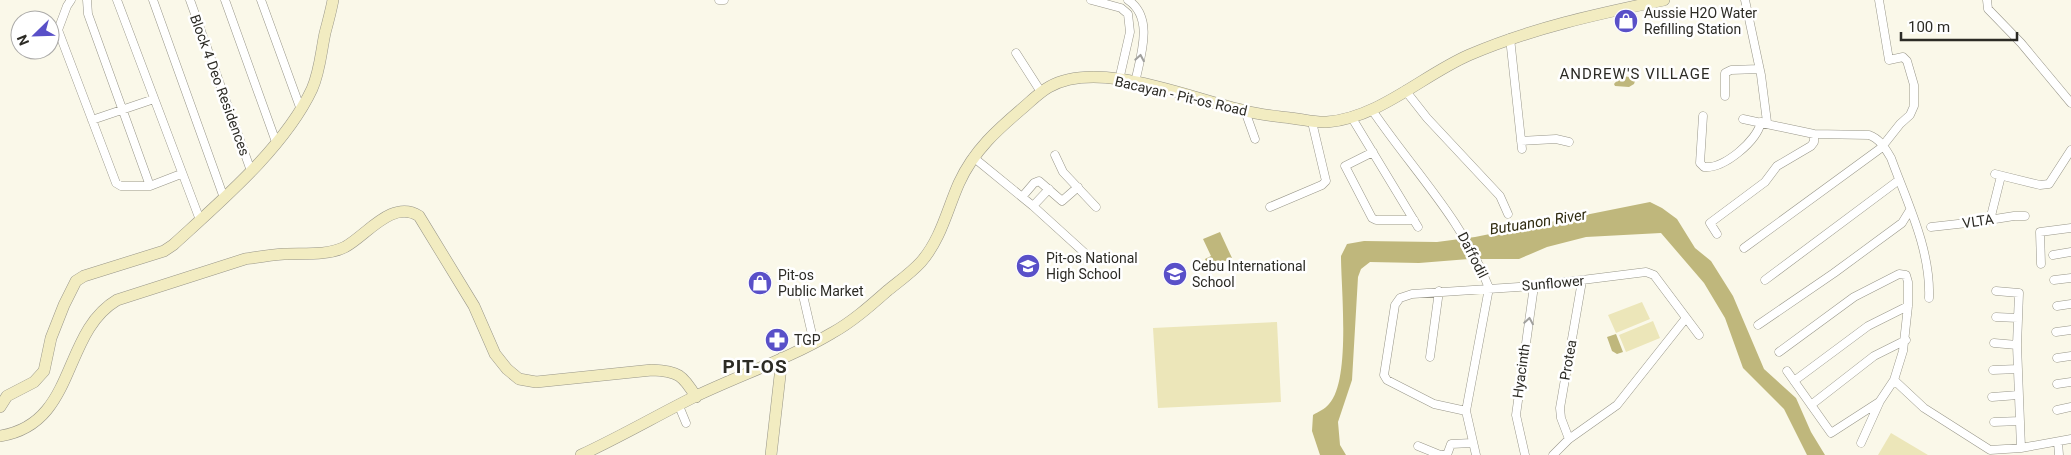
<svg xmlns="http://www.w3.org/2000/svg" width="2071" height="455" font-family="Roboto,sans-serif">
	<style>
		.green { fill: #ece6b9 }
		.water { fill: #bfb77c }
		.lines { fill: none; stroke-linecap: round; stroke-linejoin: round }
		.street-casing { stroke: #989689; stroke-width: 9 }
		.secondary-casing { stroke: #989689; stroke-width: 12 }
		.street { stroke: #fff; stroke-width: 8 }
		.secondary { stroke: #f2ecc1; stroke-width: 11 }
		.oneway { stroke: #a0a09d }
		.labels { text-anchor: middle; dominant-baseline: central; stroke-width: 5; stroke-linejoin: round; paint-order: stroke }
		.poi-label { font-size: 14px; fill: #2c2b25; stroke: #fff; text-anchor: start }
		.street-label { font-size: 14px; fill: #2c2b25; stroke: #fff }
		.neighbourhood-label { font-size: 15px; letter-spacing: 1px; fill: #2c2b25; stroke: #fff }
		.water-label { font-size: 15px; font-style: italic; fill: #2f2b10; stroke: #fff }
		.district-label { font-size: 19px; font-weight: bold; letter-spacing: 1px; fill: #2c2b25; stroke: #fff }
	</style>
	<rect width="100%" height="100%" fill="#faf8e9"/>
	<path class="green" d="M1642,302L1650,319L1616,333L1608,315Z
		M1653,321L1660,338L1626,352L1619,335Z
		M1277,322L1281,402L1158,408L1153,328Z
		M1891,433L1928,455H1878Z"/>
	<path class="water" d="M1621,76L1630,77L1635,81L1634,84L1629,87L1615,86L1614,84Z
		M1650,202L1662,208L1677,219L1695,248L1711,261L1733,296L1764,369L1796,398L1811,432L1825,455H1807L1784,409L1743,368L1725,318L1704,283L1661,233L1586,237L1547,247L1519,259H1469L1419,263L1370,262L1361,269L1358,277L1352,380L1338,422L1340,445L1346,455H1320L1312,431L1313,415C1318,412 1325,409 1329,404C1351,381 1341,288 1341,256L1347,244L1364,241L1437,242L1475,237Z
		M1220,232L1232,258L1209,268L1205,259L1211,256L1203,239Z
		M1616,334L1623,352L1617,354L1612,351L1607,337Z"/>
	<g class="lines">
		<g class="street-casing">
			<path id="street" d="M71,0L67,6L58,30L116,183L121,186H150L181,174
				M87,0L88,14L150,186
				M117,0L200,220
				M153,0L224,198
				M190,0L251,171
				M225,0L276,142
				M261,0L301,110
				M719,0H724
				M1091,0L1121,8L1128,14L1130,32L1119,80
				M1128,0C1155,18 1140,57 1135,83
				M1745,0L1761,75L1767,122
				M1987,0L1988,9L2021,43L2071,103
				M1510,38L1522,149
				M1016,53L1041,92
				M1405,90L1427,118L1500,196L1508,214
				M1725,96V73L1731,70L1759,69
				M1372,110C1412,169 1463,220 1489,288L1466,411L1476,455
				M1245,111L1255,139
				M1703,116L1700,163L1704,167C1724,169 1757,141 1761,122
				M1352,118L1418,227
				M1743,119L1814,134L1869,135C1880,139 1885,148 1891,158C1907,202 1931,250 1929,298
				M92,120L154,99
				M1521,141L1556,139L1569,142
				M1373,152L1345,166L1372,218L1376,220H1414
				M1055,155L1063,172L1096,207
				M973,157L1033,206L1087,255
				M1995,174L2040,185L2049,184L2071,150
				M1022,197L1034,183L1039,181L1062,201L1078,187
				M1033,206L1049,189
				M1270,207L1322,185L1326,181L1312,122
				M1990,220L2001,176
				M1931,227L1976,222L2014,216H2025
				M1717,234L1710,223L1765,182L1777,166L1811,146L1814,142V134
				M1744,248L1881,148L1900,124L1910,115L1914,106V85L1907,61L1903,57L1889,60L1879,0
				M2053,255L2071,252
				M2041,264L2040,232L2071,228
				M1765,280L1899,180
				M2054,280L2071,278
				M802,291L814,343
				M1996,291L2019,293L2017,345L2021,448
				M2057,306L2071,304
				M1996,317L2018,318
				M1758,325L1834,273L1902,223L1910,210
				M2056,332L2071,330
				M1994,343L2017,345
				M1779,352L1854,297L1899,274L1906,275L1908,282V306L1903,351L1894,380L1880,401L1861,443
				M1430,357L1439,291
				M2057,358L2071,356
				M1993,370L2018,369
				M1787,371L1831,433L1879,402
				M1894,380L1924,408L1990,450L2021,448L2071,439
				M1794,381L1868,326L1908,306
				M2057,384L2071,382
				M1992,397L2018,395
				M1811,405L1874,356L1906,340
				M679,406L686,423
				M2057,410L2071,407
				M1466,411L1434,404L1387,380L1384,375L1395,305L1400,298L1412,294L1534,286L1646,272L1654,275L1699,335
				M1994,422L2020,421
				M1569,439L1561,418L1560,408L1582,281
				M2058,442L2059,455
				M1418,446L1440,455L1447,454
				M1447,455L1451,444L1472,443
				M1525,455L1516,415L1534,286
				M1553,455L1569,439L1617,405L1686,318"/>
		</g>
		<g class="secondary-casing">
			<path id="secondary" d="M0,407L7,396L34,382L44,371L51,338L64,305L76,281L84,276L164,251L173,245C220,202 285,147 312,89C320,71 321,52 325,33C328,22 331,11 333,0
				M0,436C77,424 61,333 117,300L245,259C258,257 270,255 284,254C303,253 327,256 345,247C367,235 392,199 419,216L474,306L495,354L507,369L519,379L536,382L652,370C678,371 683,375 696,397
				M581,455C620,437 656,416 694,397C740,375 788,359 832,333C852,322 870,306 887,291C898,282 911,273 921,262C941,239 947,210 959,183C974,150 998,129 1024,107C1032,100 1040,92 1049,87C1099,58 1193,100 1246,111C1260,115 1275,116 1290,118C1302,119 1315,123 1327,122C1379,118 1423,75 1469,55C1532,28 1597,14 1664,0
				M771,455L782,358"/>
		</g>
		<use href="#street" class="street"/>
		<use href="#secondary" class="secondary"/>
	</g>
	<defs><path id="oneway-chevron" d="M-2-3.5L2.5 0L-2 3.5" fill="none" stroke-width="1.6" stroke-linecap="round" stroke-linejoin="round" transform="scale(1.25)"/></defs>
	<g class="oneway">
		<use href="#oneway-chevron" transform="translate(1140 58) rotate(-80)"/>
		<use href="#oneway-chevron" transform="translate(1529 321) rotate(-81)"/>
	</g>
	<defs>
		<g id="shop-disc" transform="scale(1.25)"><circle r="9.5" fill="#5950c8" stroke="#fff"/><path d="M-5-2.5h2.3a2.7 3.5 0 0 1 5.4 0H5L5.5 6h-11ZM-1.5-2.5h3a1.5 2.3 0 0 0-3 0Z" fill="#fff"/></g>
		<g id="school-disc" transform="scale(1.25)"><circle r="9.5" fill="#5950c8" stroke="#fff"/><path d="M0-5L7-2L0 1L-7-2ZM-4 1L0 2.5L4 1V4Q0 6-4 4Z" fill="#fff"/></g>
		<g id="pharmacy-disc" transform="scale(1.25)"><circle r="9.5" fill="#5950c8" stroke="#fff"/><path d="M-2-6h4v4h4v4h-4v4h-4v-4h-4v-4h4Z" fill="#fff"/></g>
	</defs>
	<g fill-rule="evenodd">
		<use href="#shop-disc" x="1626" y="21"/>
		<use href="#school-disc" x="1028" y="266"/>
		<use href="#school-disc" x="1175" y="274"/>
		<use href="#shop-disc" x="760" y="283"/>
		<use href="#pharmacy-disc" x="777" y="340"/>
	</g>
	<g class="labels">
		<g class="poi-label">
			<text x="1644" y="13">Aussie H2O Water<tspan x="1644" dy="16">Refilling Station</tspan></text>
			<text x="1046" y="258">Pit-os National<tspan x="1046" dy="16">High School</tspan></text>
			<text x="1192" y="266">Cebu International<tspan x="1192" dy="16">School</tspan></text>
			<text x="778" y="275">Pit-os<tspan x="778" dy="16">Public Market</tspan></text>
			<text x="794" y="340">TGP</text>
		</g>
		<g class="street-label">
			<text transform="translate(220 85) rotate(70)">Block 4 Deo Residences</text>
			<text transform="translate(1181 96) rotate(13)">Bacayan - Pit-os Road</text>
			<text transform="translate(1978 221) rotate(-8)">VLTA</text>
			<text transform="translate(1473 255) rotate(63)">Daffodil</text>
			<text transform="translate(1553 283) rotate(-5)">Sunflower</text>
			<text transform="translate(1568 360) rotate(-80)">Protea</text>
			<text transform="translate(1521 371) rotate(-82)">Hyacinth</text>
		</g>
		<g class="neighbourhood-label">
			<text x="1635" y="74">ANDREW'S VILLAGE</text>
		</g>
		<g class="water-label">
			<text transform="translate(1538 222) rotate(-9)">Butuanon River</text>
		</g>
		<g class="district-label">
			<text x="755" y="366">PIT-OS</text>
		</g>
	</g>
	<g transform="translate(35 35) rotate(247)"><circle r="24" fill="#ffffff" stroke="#abaaa8"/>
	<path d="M0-4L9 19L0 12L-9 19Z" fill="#5950c8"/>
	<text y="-8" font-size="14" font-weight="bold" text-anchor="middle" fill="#2c2b25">N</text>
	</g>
	<path d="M1901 32v8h116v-8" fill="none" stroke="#2c2b25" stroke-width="2.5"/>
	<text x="1908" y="32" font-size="15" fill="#2c2b25" stroke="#ffffff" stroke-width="4" paint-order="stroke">100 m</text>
</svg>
